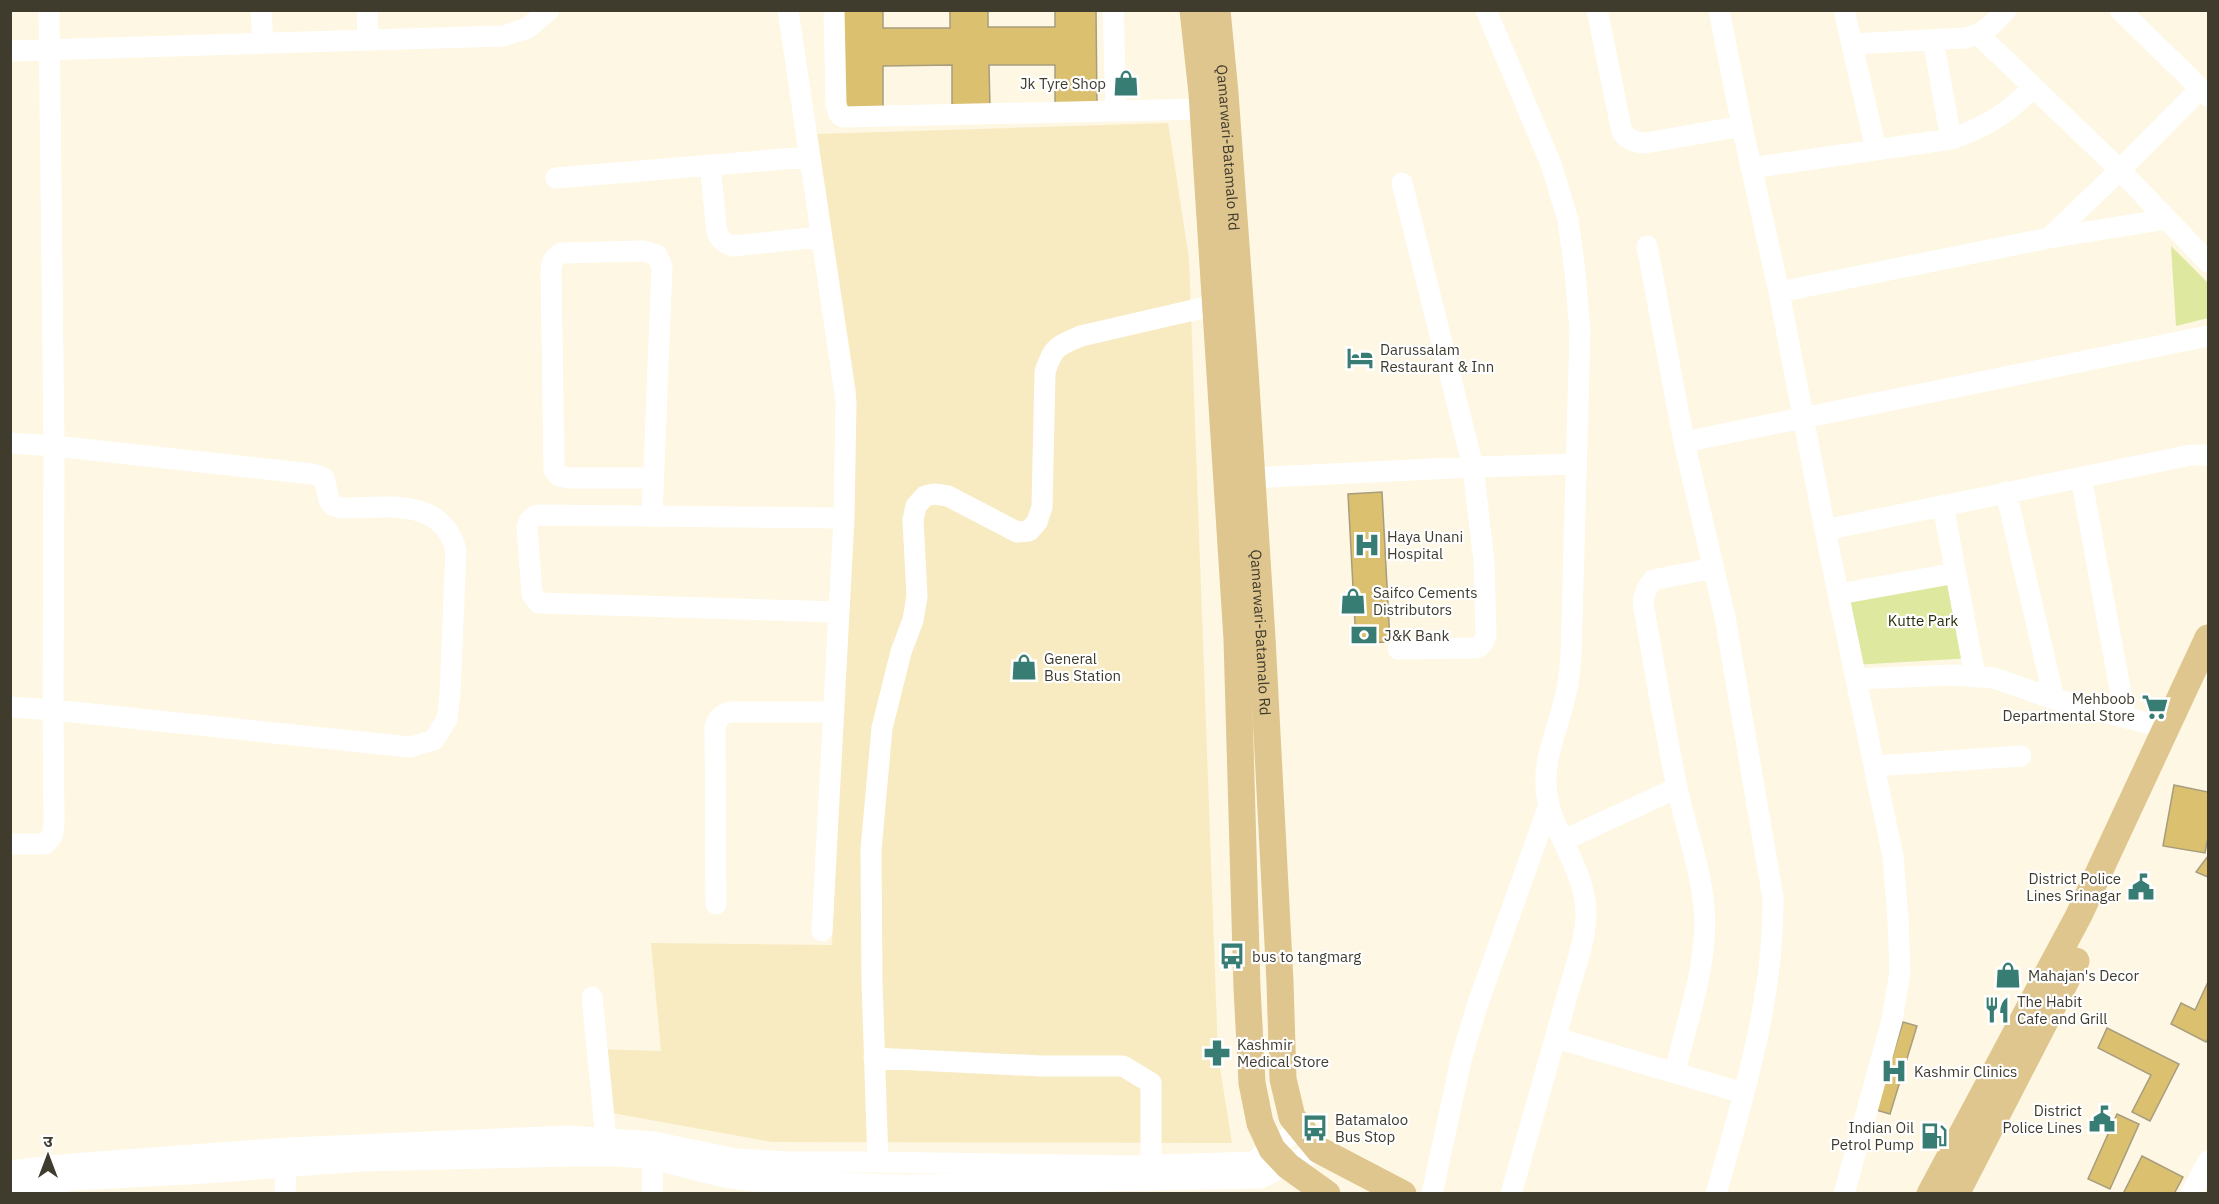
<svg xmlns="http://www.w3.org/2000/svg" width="2219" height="1204" font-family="'IBM Plex Sans','Noto Sans Devanagari',sans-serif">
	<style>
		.built { fill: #f8ebc2 }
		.green { fill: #dee89f }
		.building { fill: #dac06f; stroke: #a89d7e; stroke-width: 1.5 }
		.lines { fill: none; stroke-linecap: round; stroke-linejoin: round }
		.minor { stroke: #fff; stroke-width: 21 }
		.major { stroke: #dfc58e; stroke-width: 27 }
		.labels { text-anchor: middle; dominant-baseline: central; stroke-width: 4.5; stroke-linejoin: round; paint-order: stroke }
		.poi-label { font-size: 15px; fill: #3f3b2d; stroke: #fff; text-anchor: start }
		.street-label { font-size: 15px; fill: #3f3b2d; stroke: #fff }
		.park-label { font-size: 15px; fill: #2b2e0b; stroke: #fff }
	</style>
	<rect width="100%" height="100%" fill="#fef7e3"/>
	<path class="built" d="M1168,123L1189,258L1218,1055L1232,1143L772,1142L601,1111L595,1049L661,1051L651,943L832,945L856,391L817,134Z"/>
	<path class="green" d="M2171,246L2208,283V318L2176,326Z
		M1956,573L1972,658L1853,665L1839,594Z"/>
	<path class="building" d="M839,10H883V28H950V10H988V27H1055V10H1096L1097,106L1055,107V65H989L990,108H952V65L883,66V107L840,108Z
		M1382,492L1390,642L1356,643L1348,494Z
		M2174,785L2208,792V837L2205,853L2163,846Z
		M2208,856V877L2196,872Z
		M2208,982V1038L2206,1042L2171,1024L2181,1003L2195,1010Z
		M1903,1022L1917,1026L1890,1114L1876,1110Z
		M2107,1028L2179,1064L2150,1121L2132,1112L2151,1075L2098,1048Z
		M2117,1114L2139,1124L2110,1189L2088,1179Z
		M2142,1156L2183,1177L2174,1194H2123Z"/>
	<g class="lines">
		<path class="minor" d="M261,10L263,43
			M367,10L368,40
			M788,10L846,401L844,518L822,931
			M834,10L836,104L839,114L843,117L1203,109
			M1113,10L1116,111
			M1486,10L1551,164L1568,220L1575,272L1580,331L1571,656C1570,668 1569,681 1566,693C1560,723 1544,755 1546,786C1548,831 1587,867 1586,916C1585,944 1573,973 1566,1000C1548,1065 1529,1129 1511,1194
			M1597,10L1622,132C1629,141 1635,142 1646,143L1742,126
			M1719,10L1742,126L1779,292L1825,530L1893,857L1898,919L1900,972L1892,1020L1844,1194
			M1844,10L1876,150
			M2120,10L2208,96
			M1979,35L2120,170L2208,262
			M1933,40L1951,139
			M1852,44L1965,38C1986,33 1992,25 2006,10
			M10,51L503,36L528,28L549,10
			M710,165L717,232C721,241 724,243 733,246L821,237
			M1751,168L1951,139C1986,127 2007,114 2033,87
			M556,178L809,157
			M2049,238L2120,170L2200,89
			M1647,246L1684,442L1725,617L1773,898C1774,999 1743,1098 1716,1194
			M1779,292L2049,238L2167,219
			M1684,442L2208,336
			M10,443L54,446L313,474L324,478L329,500L332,505L341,508C386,508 441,496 456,550L450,695L447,719L434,740L410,747L53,710L54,825L52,836L45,844H10
			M2081,477L2125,716
			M1252,478L1473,467L1576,464
			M2006,492L2054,699
			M1943,505L1975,676
			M652,516L662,267L657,255L643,251L562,253C553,257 552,262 551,270L554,470L559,476L569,478H653
			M1825,530L2191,455H2208
			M1839,594L1956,573
			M839,612L539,603L532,594L527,527C529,519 532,516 540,515L844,518
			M1398,649L1475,648C1483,646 1484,641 1486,634L1484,562L1473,467L1402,183
			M1856,679L1952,675L1994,678L2054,699L2166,728
			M10,707L53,710L54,446L49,10
			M1875,766L2021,756
			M1564,840L1677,788
			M716,904L715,728C717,719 720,715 730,712H834
			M592,997L606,1138
			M1556,1038L1743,1093
			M874,1058L1041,1066H1123L1151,1083V1166
			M1675,1072C1685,1028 1701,984 1704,939C1709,887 1687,836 1677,787C1664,726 1654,664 1643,603C1644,593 1647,587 1653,580L1714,568
			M878,1162L872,982L871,850L882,728L901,652L913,620L917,596L913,520L916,506L925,496L934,494L948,496L1017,532L1029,531L1037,522L1042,507L1045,372C1053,347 1057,346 1081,336L1215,305
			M10,1171L71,1164L288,1148L569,1136L654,1142L736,1159L788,1162H872L1129,1166L1253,1162L1301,1128
			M10,1189L74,1180L206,1173L361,1161L568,1156H619L653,1159L724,1177L755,1181L908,1185L1260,1178L1319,1150
			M285,1194L286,1167
			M652,1194L653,1159
			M1432,1194L1461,1060L1477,1006L1549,805
			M2191,1194L2208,1161"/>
		<g class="major">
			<path d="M1193,10L1202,93L1237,639L1247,988L1252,1083L1260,1123L1272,1149L1288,1166L1327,1194"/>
			<path id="s1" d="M1217,10L1225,93L1245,370L1262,638L1280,982L1283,1079L1292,1117L1319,1150L1403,1194"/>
			<path d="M1930,1194L2079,915L2208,638"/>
			<path d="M1956,1194L2076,961"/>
		</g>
	</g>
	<defs>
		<g id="shop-bare" transform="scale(2.07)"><path d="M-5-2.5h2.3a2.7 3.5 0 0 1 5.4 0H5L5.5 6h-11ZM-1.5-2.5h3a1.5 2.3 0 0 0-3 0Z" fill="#387d73" stroke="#fff" stroke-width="2.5" paint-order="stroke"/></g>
		<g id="hotel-bare" transform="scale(2.07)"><path d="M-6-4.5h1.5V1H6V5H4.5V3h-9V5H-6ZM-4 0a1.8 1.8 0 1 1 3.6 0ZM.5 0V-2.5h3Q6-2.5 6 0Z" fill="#387d73" stroke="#fff" stroke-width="2.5" paint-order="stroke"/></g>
		<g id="hospital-bare" transform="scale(2.07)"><path d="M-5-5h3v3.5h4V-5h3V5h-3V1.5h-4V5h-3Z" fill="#387d73" stroke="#fff" stroke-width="2.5" paint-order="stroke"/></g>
		<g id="bank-bare" transform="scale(2.07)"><path d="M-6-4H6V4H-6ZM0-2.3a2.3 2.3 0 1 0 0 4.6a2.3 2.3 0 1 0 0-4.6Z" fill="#387d73" stroke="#fff" stroke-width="2.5" paint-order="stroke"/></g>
		<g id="supermarket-bare" transform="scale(2.07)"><path d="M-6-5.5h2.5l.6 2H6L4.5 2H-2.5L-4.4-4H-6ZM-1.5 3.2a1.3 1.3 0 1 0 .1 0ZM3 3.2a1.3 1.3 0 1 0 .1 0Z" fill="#387d73" stroke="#fff" stroke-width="2.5" paint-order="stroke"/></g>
		<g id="civic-bare" transform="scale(2.07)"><path d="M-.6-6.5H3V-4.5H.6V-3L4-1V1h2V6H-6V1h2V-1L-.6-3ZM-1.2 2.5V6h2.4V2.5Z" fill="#387d73" stroke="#fff" stroke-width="2.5" paint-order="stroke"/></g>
		<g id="bus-bare" transform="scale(2.07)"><path d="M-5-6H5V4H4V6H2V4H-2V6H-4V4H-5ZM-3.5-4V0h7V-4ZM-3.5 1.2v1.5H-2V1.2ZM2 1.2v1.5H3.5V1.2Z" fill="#387d73" stroke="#fff" stroke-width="2.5" paint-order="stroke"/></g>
		<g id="restaurant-bare" transform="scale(2.07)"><path d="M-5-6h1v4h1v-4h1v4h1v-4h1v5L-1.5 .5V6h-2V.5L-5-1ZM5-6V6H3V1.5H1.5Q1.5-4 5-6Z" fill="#387d73" stroke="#fff" stroke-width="2.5" paint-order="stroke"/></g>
		<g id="pharmacy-bare" transform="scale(2.07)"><path d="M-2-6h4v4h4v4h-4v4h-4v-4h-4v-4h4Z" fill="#387d73" stroke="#fff" stroke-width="2.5" paint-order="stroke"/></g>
		<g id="fuel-bare" transform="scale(2.07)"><path d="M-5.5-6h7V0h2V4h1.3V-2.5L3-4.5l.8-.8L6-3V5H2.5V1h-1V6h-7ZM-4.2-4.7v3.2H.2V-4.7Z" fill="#387d73" stroke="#fff" stroke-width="2.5" paint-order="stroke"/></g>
	</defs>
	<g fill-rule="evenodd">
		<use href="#shop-bare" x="1126" y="83"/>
		<use href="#hotel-bare" x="1360" y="358"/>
		<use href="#hospital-bare" x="1367" y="545"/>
		<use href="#shop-bare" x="1353" y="601"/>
		<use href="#bank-bare" x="1364" y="635"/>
		<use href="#shop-bare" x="1024" y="667"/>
		<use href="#supermarket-bare" x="2155" y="707"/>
		<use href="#civic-bare" x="2141" y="887"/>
		<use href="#bus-bare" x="1232" y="956"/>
		<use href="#shop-bare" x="2008" y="975"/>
		<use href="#restaurant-bare" x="1997" y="1010"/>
		<use href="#pharmacy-bare" x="1217" y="1053"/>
		<use href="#hospital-bare" x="1894" y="1071"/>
		<use href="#civic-bare" x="2102" y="1119"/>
		<use href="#bus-bare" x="1315" y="1128"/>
		<use href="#fuel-bare" x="1934" y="1136"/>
	</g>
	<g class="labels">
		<g class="poi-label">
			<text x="1106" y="83" text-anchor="end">Jk Tyre Shop</text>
			<text x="1380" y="349">Darussalam<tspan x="1380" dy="17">Restaurant &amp; Inn</tspan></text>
			<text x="1387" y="536">Haya Unani<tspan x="1387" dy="17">Hospital</tspan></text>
			<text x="1373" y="592">Saifco Cements<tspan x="1373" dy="17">Distributors</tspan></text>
			<text x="1384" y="635">J&amp;K Bank</text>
			<text x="1044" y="658">General<tspan x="1044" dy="17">Bus Station</tspan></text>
			<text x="2135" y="698" text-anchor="end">Mehboob<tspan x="2135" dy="17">Departmental Store</tspan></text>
			<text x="2121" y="878" text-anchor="end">District Police<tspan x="2121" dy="17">Lines Srinagar</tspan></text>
			<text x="1252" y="956">bus to tangmarg</text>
			<text x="2028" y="975">Mahajan's Decor</text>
			<text x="2017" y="1001">The Habit<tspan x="2017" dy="17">Cafe and Grill</tspan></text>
			<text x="1237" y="1044">Kashmir<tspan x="1237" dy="17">Medical Store</tspan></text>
			<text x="1914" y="1071">Kashmir Clinics</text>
			<text x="2082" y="1110" text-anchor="end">District<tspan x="2082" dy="17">Police Lines</tspan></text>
			<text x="1335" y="1119">Batamaloo<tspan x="1335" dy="17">Bus Stop</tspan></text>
			<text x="1914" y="1127" text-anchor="end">Indian Oil<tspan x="1914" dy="17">Petrol Pump</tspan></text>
		</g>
		<g class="street-label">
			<text stroke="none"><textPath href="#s1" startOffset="138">Qamarwari-Batamalo Rd</textPath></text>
			<text stroke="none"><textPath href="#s1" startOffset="624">Qamarwari-Batamalo Rd</textPath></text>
		</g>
		<g class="park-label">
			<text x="1923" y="620">Kutte Park</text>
		</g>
	</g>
	<rect width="2219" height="1204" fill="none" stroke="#3f3b2d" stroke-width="24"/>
	<g transform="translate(48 1156)" stroke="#ffffff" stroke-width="4.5" paint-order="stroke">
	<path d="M0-4.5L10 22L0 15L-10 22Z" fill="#3f3b2d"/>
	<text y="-9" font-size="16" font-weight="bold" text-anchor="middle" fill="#3f3b2d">उ</text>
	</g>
</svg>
